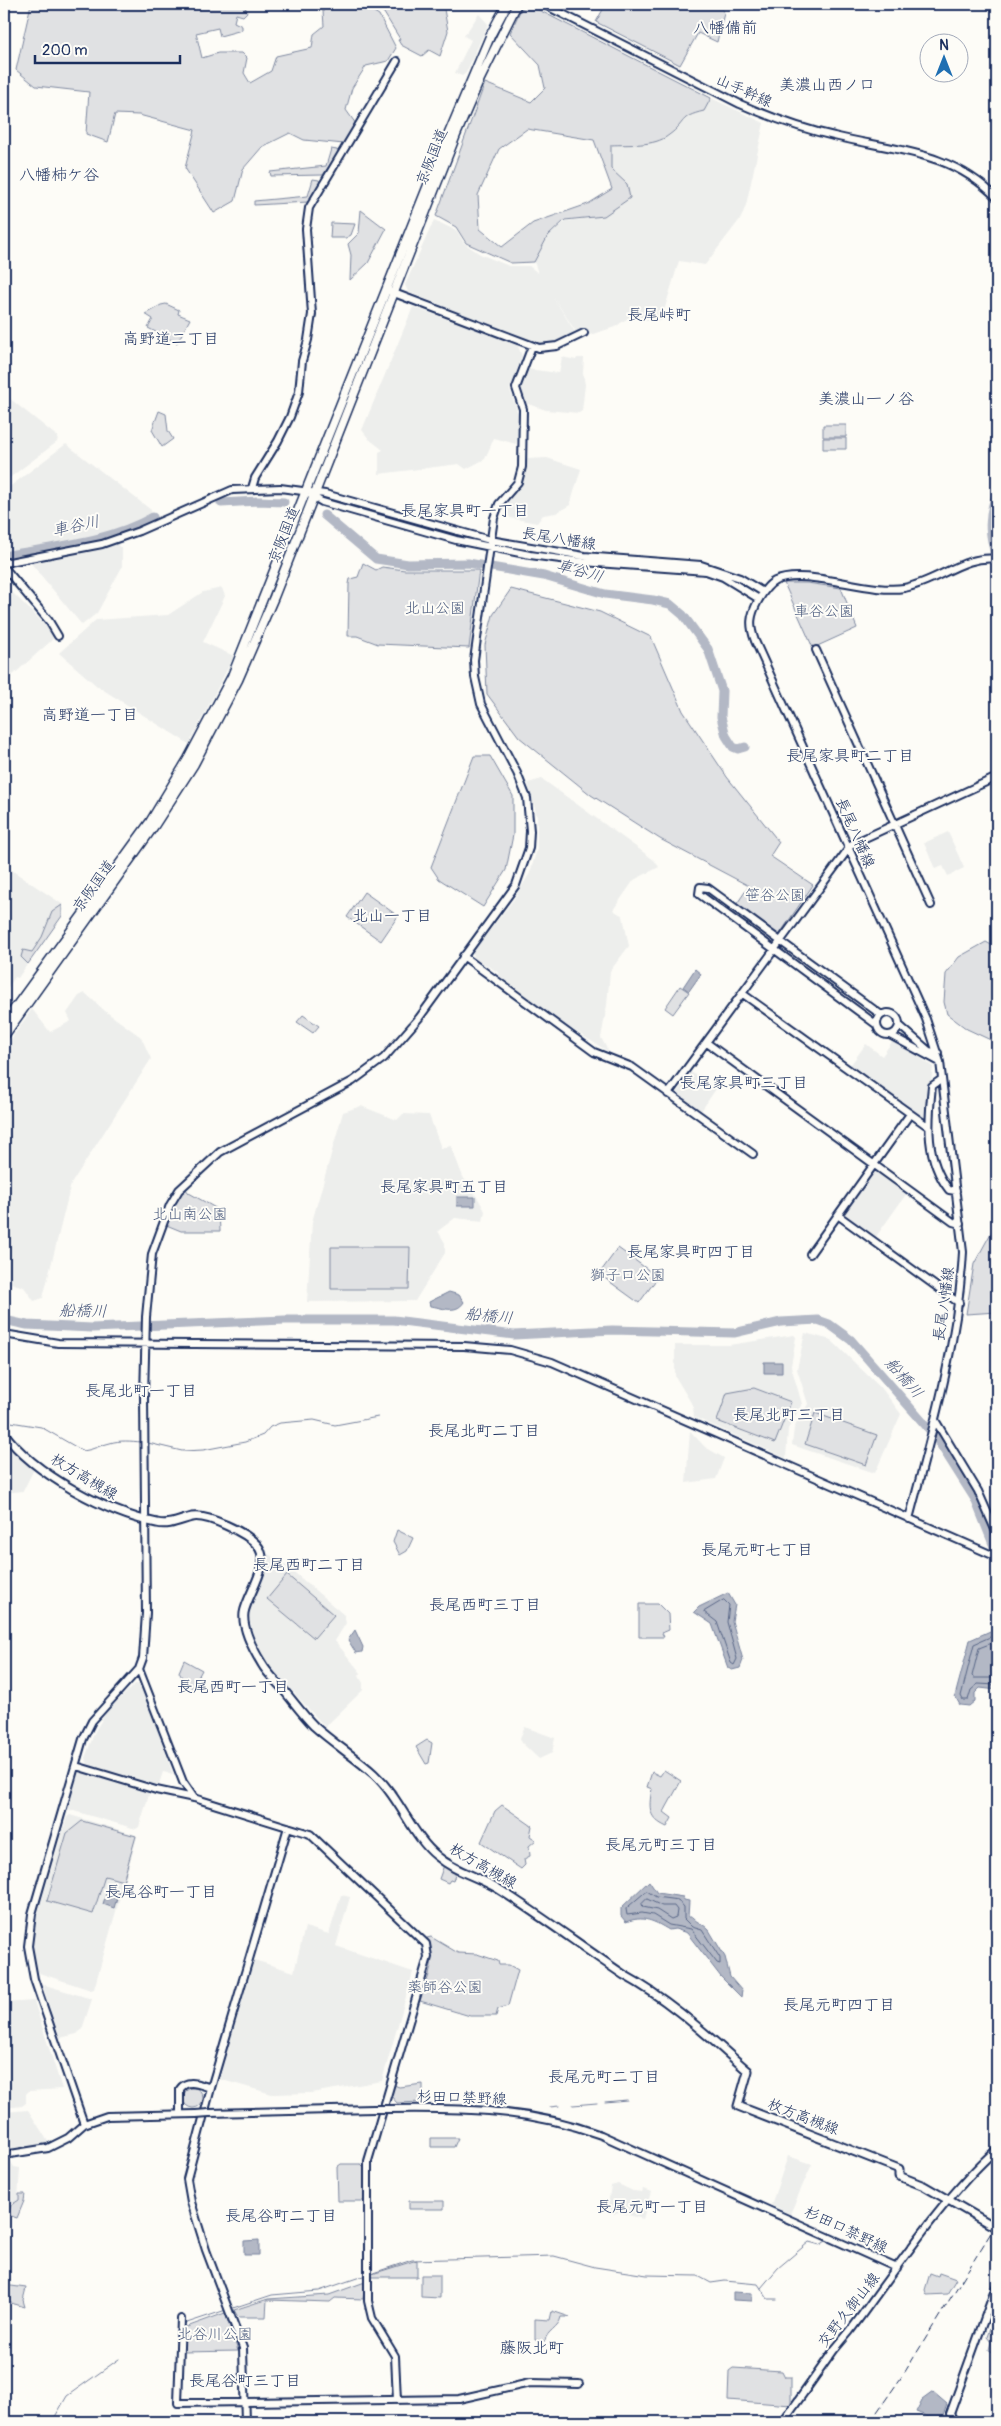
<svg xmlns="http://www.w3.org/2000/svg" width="1001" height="2426" font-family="Pangolin,'Klee One',sans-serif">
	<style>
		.built { fill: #edeeec }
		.green { fill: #e0e1e3; stroke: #7e88a0; fill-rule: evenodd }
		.water { fill: #b3b8c5; stroke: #76819c }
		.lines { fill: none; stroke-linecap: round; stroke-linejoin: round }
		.shore { stroke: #586687; stroke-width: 1 }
		.stream { stroke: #76819c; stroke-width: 1 }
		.river { stroke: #b3b8c5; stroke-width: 9 }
		.secondary-casing { stroke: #1b2f5e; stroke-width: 10 }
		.primary-casing { stroke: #1b2f5e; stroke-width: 11 }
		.highway-casing { stroke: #1b2f5e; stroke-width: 11 }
		.secondary { stroke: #fdfcf7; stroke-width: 6 }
		.primary { stroke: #fdfcf7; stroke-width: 7 }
		.highway { stroke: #fdfcf7; stroke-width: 8 }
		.rail { stroke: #1b2f5e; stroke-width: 1; stroke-dasharray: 8 4; stroke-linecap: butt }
		.secondary-bridge-casing { stroke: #1b2f5e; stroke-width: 10; stroke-linecap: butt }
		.secondary-bridge { stroke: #fdfcf7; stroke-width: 6 }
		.labels { text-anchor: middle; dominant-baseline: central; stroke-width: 4; stroke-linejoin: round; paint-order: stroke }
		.street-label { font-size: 15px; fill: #1b2f5e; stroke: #fdfcf7 }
		.park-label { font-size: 15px; fill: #4c5c7f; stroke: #fdfcf7 }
		.neighbourhood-label { font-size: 16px; fill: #1b2f5e; stroke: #fdfcf7 }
		.water-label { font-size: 16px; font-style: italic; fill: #49587d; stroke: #fdfcf7 }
	</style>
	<rect width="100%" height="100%" fill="#fdfcf7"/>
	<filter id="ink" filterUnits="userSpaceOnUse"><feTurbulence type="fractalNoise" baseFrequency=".02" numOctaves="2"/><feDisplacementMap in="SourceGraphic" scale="10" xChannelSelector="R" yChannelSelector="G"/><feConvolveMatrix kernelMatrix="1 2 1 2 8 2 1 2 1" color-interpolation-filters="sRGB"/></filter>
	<g filter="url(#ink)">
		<path class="built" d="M479,14L488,24L466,73L462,76L455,73L471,40L464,36Z
			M711,98L764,123L746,205L741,218L705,265L679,261L661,321L628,318L615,327L580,338L552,295L575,332L554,343L544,344L533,342L408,292L405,285L434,220L457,231L464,243L480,254L509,266H529L538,273L534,262L548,236L566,221L604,216L627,184L611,169L610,145L644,144L669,136L686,116L704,111Z
			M413,307L517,344L522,356L510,390L519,416L516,444L494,438L485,459L466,469L459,464L379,474V452L383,450L369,439L362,430Z
			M562,357L576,360L577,358H584L583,373L585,385L582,411L579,413L546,410L525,403L520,386L527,369L559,373Z
			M4,394L58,437L57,442L4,482Z
			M66,444L151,510L152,515L115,532L4,553V491Z
			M547,458L581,469L570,505L556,513L543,515L537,523L510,518L505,503L509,494L518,487L524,461L527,459Z
			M118,544L119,547H122V567L97,613L82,625L30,562Z
			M4,584L54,634L52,640L4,683Z
			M222,588L225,596L203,642L234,656L189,744L97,686L59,653L96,620L168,615L203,592Z
			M542,779L654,860L659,867L634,880L613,910L623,916L629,946L610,971L607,1005L601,1038L609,1052L570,1028L501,979L498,972L474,958L473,952L514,899L530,873L537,849V817L528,783Z
			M948,832L964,868L948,876L943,866L935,869L924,843Z
			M4,865L62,904L64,910L18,978L15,977L4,993Z
			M85,993L105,1011L141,1037L151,1059L71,1184L43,1298L34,1301L24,1287L4,1281V1049L32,1009L50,1032L71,1021L67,1013L79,996Z
			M894,1039L933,1067L926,1120L924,1121L849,1067L866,1044L882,1056Z
			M691,1072L716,1089L701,1111L676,1094Z
			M361,1106L397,1120L403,1114L429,1115L441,1148L451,1146L463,1177L479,1200L485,1211L483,1221L455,1218L438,1231L445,1243V1253L415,1301L307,1302L312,1222L343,1112Z
			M874,1170L907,1193L875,1238L842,1214Z
			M805,1333L831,1340L883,1390L901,1414L875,1473L792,1445L794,1428L808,1404L797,1369Z
			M794,1335L796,1337L791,1366L802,1404L788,1429L786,1458L694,1417L693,1406L675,1376V1345H729Z
			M690,1431L705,1447L724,1458L716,1479L686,1483Z
			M4,1438L15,1453L34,1469L23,1491L4,1493Z
			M262,1550L288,1567L344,1615L346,1623L335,1641L361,1673L359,1676L363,1683V1690L325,1727L258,1653L248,1615L264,1570Z
			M135,1684L142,1685L173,1774L163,1772L158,1787L98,1769L88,1764L85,1758L95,1731L107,1711Z
			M525,1727L555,1738L552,1753L539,1759L522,1743L520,1738Z
			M79,1770L147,1791L149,1795L139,1827L136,1829L67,1809Z
			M70,1815L136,1835L137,1837L94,1989L91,1990L39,1973L35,1964L33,1945L36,1919L67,1817Z
			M341,1895L350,1897L336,1946L413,1972L382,2081L311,2093L272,2094L219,2079L254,1960L294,1972L305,1927L329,1934Z
			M45,1985L92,1999L82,2029L77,2034L60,2038L43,1987Z
			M34,2001L62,2089L29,2091L26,2094V2103L22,2106L4,2108V2003Z
			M28,2110L49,2143L33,2148L4,2150V2112Z
			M788,2156L812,2164L790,2214L771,2205Z
			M10,2160L14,2167L20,2168L18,2200L10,2204L4,2202V2161Z
			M618,2184L633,2191L642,2192L643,2189L651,2192L643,2219L618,2212L614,2214L608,2205L611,2186Z"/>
		<path class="green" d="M31,4H244L247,12L243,16L236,14L234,22L242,26V30L220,36L218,28L196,33L202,58L218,53H242L247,58L244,73L250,83L271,71L276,56L312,48L314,34L324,26L323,11L319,4H361L379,15L396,48L388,61L366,66L352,88L346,110L356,124L344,144L304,140L290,133L262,147L243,169L235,201L214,213L185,168L195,130L139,115L115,114L108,142L86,134L89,92L36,86L16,70Z
			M373,4H443L448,31L440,56L429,50L422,56L401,45L398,40L400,39L384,13Z
			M606,4H719L724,13L717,42L698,33L680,65L596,22Z
			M529,5L711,98L704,111C678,117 687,122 669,135C654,147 628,144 611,145V169L627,184L630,198L604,216L565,220L548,236L534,262L511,263L466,243L456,227L436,216L485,83L531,102L545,88L540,65L510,33L521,9ZM527,129L594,140L612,189L588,204L533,223L502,247L480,229L478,195L499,149Z
			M331,149L337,150L338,153L323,175L271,176L270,172L326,166Z
			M313,179L319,180L320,183L308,202L254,205V201L308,196Z
			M361,210L386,229L368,263L350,280L351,255L348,244L359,233Z
			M331,223L355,224L351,235L346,238H330Z
			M166,304L179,310L178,314L190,319L177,343L148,328L153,319L145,314L161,305Z
			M159,411L166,414L168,431L173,439L162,447L152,430Z
			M823,425H846V437H823Z
			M823,438H846V449H823Z
			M363,563L376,570L382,567L405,570H479L469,648L378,644L357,636H348L349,584L350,579L358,577Z
			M784,583H807L841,588L857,628L813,648Z
			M511,589L600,612L651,637L683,711L727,777L779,842L770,856L813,885L779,935L736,905L749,886L660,839L591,795L519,737L487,694L485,645L493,615Z
			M474,756H490L513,796V835L506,870L483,907L439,879L431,867Z
			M364,892L398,916L381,941L347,917Z
			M62,905V916L28,964L21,957L23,950L32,952L42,937L52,912Z
			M986,942L997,948V1043L967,1029L947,1014L944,1002L946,974L959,957Z
			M680,986L689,992L673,1014L665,1008Z
			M303,1015L319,1026L313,1033L297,1022Z
			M185,1188L189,1193L219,1210L220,1231H181L164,1224L179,1194Z
			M997,1222V1312L966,1314L974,1264Z
			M331,1247H410L409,1289H331Z
			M618,1248L658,1277L639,1303L599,1274Z
			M754,1388L791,1402L775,1443L717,1421L727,1393Z
			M815,1413L877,1435L866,1465L805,1444Z
			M397,1530L413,1538L407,1551L400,1555L393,1542Z
			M287,1575L334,1615L314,1638L267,1599Z
			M639,1604H658L668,1614L669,1630L662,1633L664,1637H639Z
			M184,1660L202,1670L191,1690L188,1689L179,1672Z
			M427,1740L432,1743L429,1763L426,1764L416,1747Z
			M664,1770L681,1781L664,1812L672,1818L667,1827C649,1819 648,1809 652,1789L647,1787L652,1772L660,1776Z
			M502,1805L532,1826L530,1836L536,1840L529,1846L530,1856L524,1859L525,1865L521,1869L481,1842L495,1811Z
			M82,1821L136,1836L123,1881L105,1876L93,1914L47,1901L67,1833Z
			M444,1865L456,1872L453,1881L450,1880L448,1883L439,1879Z
			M431,1937L458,1953L477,1954L498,1961L499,1965H509L518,1970L508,2006L498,2009L496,2016H470L420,2001C426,1982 439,1958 427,1938Z
			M423,2084V2102L397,2103L391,2096L394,2085L399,2087Z
			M183 2098a10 10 0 1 1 20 0a10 10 0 1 1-20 0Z
			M431,2138H458L454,2147H431Z
			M341,2164H361L364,2167V2201H338L337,2167Z
			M19,2194H25L24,2201L17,2218L8,2215L11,2205L19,2200Z
			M409,2201H444V2209H409Z
			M417,2260V2277H372V2274Z
			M930,2273L938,2276L939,2273L956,2279L947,2294L927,2295L925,2290Z
			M421,2275H440V2298L421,2297Z
			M365,2282L363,2299L335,2298L330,2302L267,2300L266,2317H238L234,2310L268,2299L329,2295Z
			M4,2285L26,2288L23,2300L25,2307L4,2301Z
			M997,2309V2354L989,2350L991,2342L987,2337Z
			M552,2311L570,2317H561C559,2328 546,2331 545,2341L535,2340V2319L550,2320Z
			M225,2313L238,2351L183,2352L184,2328Z
			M733,2368L782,2371L785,2377H791V2405L728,2400L729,2371Z"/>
		<path class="water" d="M695,969L701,974L689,991L683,987Z
			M457,1197H475V1206H457Z
			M449,1292L459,1295L464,1302C456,1315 441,1307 430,1306L429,1302Z
			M764,1362H782V1373H764Z
			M728,1593L735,1605L732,1621L743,1660L740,1668L732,1670L728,1668L712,1624L694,1612L699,1607Z
			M997,1628V1690L980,1688L975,1693V1701L969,1706L960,1705L955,1696L970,1640Z
			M355,1630L363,1647L362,1652L356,1653L348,1640Z
			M649,1881L657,1893L683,1897L684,1900L689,1901L688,1917H692C697,1923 704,1924 709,1930L725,1957L730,1977L742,1991L741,1997L721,1977L687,1933L675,1929L669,1930C654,1921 643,1915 626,1922L621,1916V1908Z
			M108,1888L119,1891L114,1908L103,1904Z
			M259,2240V2255H244V2241Z
			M733,2292L752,2293V2301L733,2300Z
			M933,2392L947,2404L941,2422L916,2412L922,2400Z"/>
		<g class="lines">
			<path class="shore" d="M724,1600L729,1605L727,1622L737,1659L734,1665L731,1663L717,1622L704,1612Z
				M997,1634L974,1644L961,1696L963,1700H968L971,1690L978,1684L997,1685
				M997,1641L979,1648L972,1676L974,1678H997
				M647,1891L656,1897L678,1900L684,1907V1919L692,1927L702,1930L720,1958V1964L717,1963L691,1929L669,1925L653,1915L642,1913L627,1915L626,1909Z
				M647,1899L662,1906H674L677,1910L676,1917L671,1919L657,1910L643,1907L642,1904Z"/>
			<path class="stream" d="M4,1418L5,1421L41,1427L83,1451C93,1450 100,1445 110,1443C120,1440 131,1441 141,1442
				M148,1443L182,1451L203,1450L245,1442L263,1435L270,1427L280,1423L314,1420L335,1425L378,1417
				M605,2102L627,2100
				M573,2105L597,2103
				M550,2107L559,2106
				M370,2274L412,2260L554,2256L595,2267L647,2275L698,2276L711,2283L725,2281L758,2284L768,2299H777
				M761,2288L778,2268L809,2242L820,2245L826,2241
				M230,2309L272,2295L319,2291L366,2275
				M184,2324L226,2310
				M52,2422L67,2396L119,2359"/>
			<path class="river" d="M997,493C986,519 990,537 997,563
				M221,503L258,501L284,502
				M324,515L376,559L408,564L468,563L544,576L605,594L653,600L670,604L683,615L708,649L722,691L721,717L726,736L733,747L738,749L745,747
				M4,556C54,546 107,543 153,517
				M4,1320L27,1325L92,1328L285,1320H394L514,1335L612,1330L734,1333L781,1322L818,1320L829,1324L851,1340L935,1436L975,1499L997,1554"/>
			<g class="secondary-casing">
				<path id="secondary" d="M543,4L740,104C770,117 802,129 834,136C895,151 950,150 997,198
					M386,290L539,348L557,346L584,333
					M252,488L255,478L278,441L290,417L299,392L302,361L308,340L312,314L306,229L309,208L397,61
					M310,495L322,502L456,540L530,555L583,562L706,571L723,577L759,599
					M4,563L102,544L139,531L232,490L280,488L325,494L490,540L584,556L701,565L740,578L763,592
					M4,567L49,621L58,636
					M816,650L931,905
					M463,956L594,1052L632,1067L753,1154
					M743,994L929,1127
					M877 1024a11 11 0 1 1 22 0a11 11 0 1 1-22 0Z
					M877,1025L699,894L700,887L708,888L880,1014H884
					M899,1025L929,1051L938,1053
					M890,1035L940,1062
					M707,1043L953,1222L960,1224
					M942,1079L932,1086C928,1123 925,1159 949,1190L956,1191
					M668,1094L852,844L997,777
					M839,1216L959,1303
					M810,1254L910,1114
					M4,1334L58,1343L464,1346L510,1350L552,1362L997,1557
					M935,1420L978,1491L997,1534
					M909,1519C932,1432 958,1342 963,1252L940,1062L926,1019L755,641C749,625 750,616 758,601C762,594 767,585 775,581C805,567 868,594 904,588C938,582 964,554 997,559
					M139,1669L183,1782L194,1798
					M76,1766L156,1790L194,1798L310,1834L426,1944L428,1957L426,1964L368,2161V2301L372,2318L395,2356L397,2400
					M389,2109C464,2108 531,2109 601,2135L897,2268
					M209,2113L374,2109
					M180,2114V2089C188,2078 200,2085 211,2088
					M84,2124L34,1979L28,1946L32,1914L83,1739L92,1721L139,1669L143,1658L146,1613L144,1397L146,1317L152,1254L170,1205L179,1190L220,1152L353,1081L384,1058L419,1018L516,885L529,848L530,831L527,798L517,773L481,704L475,677L474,660L494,518L499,504L518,482L522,467L523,409L516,388L532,346
					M4,2155L48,2148L68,2138L84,2124L107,2116L196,2114
					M181,2319L178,2403L459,2399L530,2383L579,2384
					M245,2422L243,2348L206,2250L191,2202L187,2179L211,2088L288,1827
					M783,2422L834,2350L850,2331C895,2271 942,2198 997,2149
					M955,2422L950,2414L997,2284"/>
			</g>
			<g class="primary-casing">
				<path id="primary" d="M4,1433C34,1474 107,1513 157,1523C169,1526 180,1520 192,1517C207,1514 247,1533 257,1545C273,1563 247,1594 244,1613C242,1629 254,1651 262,1664C267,1673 275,1680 282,1688C293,1701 302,1714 314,1726C333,1743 355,1757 374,1774C401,1799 412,1836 437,1856C454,1871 477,1876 497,1888C540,1915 581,1946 624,1975C670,2000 708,2036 748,2071L738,2106L899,2169V2176L924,2186L997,2228"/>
			</g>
			<g class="highway-casing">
				<path id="highway" d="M4,1023L150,822L188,759L232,676L444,145L491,34L507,4
					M4,1036L154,826L194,764L238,680L274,597L456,135L480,79L517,4"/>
			</g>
			<use href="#secondary" class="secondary"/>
			<use href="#primary" class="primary"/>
			<use href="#highway" class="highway"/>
			<path class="rail" d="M870,2422L903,2375L997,2223"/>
			<g class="secondary-bridge-casing">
				<path id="secondary-bridge" d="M374,2109H389
					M196,2114L209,2113"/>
			</g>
			<use href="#secondary-bridge" class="secondary-bridge"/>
		</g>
	</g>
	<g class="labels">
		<g class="street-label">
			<text transform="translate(744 91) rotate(24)">山手幹線</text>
			<text transform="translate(432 157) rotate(-68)">京阪国道</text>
			<text transform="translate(284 535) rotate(-68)">京阪国道</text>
			<text transform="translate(559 539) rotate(9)">長尾八幡線</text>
			<text transform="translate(855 833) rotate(66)">長尾八幡線</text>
			<text transform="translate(94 886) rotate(-54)">京阪国道</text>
			<text transform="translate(944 1304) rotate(-82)">長尾八幡線</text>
			<text transform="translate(84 1477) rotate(31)">枚方高槻線</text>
			<text transform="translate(483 1866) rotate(30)">枚方高槻線</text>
			<text transform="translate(462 2098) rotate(2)">杉田口禁野線</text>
			<text transform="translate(803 2117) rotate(21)">枚方高槻線</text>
			<text transform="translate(846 2230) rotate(25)">杉田口禁野線</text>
			<text transform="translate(849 2310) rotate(-52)">交野久御山線</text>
		</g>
		<g class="park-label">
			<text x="435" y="608">北山公園</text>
			<text x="824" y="611">車谷公園</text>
			<text x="775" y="895">笹谷公園</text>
			<text x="190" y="1214">北山南公園</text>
			<text x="628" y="1275">獅子口公園</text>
			<text x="445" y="1987">薬師谷公園</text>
			<text x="215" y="2334">北谷川公園</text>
		</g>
		<g class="neighbourhood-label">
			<text x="725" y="28">八幡備前</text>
			<text x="827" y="85">美濃山西ノ口</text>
			<text x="59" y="175">八幡柿ケ谷</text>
			<text x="659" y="315">長尾峠町</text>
			<text x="171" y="339">高野道二丁目</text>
			<text x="866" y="399">美濃山一ノ谷</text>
			<text x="465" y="511">長尾家具町一丁目</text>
			<text x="90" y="715">高野道一丁目</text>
			<text x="850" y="756">長尾家具町二丁目</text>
			<text x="392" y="916">北山一丁目</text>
			<text x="744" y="1083">長尾家具町三丁目</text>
			<text x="444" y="1187">長尾家具町五丁目</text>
			<text x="691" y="1252">長尾家具町四丁目</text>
			<text x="141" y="1391">長尾北町一丁目</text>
			<text x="789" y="1415">長尾北町三丁目</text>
			<text x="484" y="1431">長尾北町二丁目</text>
			<text x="757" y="1550">長尾元町七丁目</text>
			<text x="309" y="1565">長尾西町二丁目</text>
			<text x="485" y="1605">長尾西町三丁目</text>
			<text x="233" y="1687">長尾西町一丁目</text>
			<text x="661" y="1845">長尾元町三丁目</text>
			<text x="161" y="1892">長尾谷町一丁目</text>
			<text x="839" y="2005">長尾元町四丁目</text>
			<text x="604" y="2077">長尾元町二丁目</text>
			<text x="652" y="2207">長尾元町一丁目</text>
			<text x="281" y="2216">長尾谷町二丁目</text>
			<text x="532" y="2348">藤阪北町</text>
			<text x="245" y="2381">長尾谷町三丁目</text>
		</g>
		<g class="water-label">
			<text transform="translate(76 526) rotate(-12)">車谷川</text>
			<text transform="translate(580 571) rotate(16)">車谷川</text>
			<text transform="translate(83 1311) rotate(1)">船橋川</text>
			<text transform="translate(489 1316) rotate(6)">船橋川</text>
			<text transform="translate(904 1378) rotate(49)">船橋川</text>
		</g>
	</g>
	<rect width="1001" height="2426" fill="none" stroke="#fdfcf7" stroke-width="20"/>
	<rect x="10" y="10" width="981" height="2406" fill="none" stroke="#1b2f5e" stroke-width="2" filter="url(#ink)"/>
	<g transform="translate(944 58)"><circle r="24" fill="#fdfcf7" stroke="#a3aaba"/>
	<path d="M0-4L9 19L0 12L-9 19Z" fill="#1f6fb2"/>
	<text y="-8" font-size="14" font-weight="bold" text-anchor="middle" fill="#1b2f5e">N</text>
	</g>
	<path d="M35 55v8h145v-8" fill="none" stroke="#1b2f5e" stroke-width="2.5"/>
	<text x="42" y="55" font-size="15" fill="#1b2f5e" stroke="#fdfcf7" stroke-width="4" paint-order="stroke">200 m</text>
</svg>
